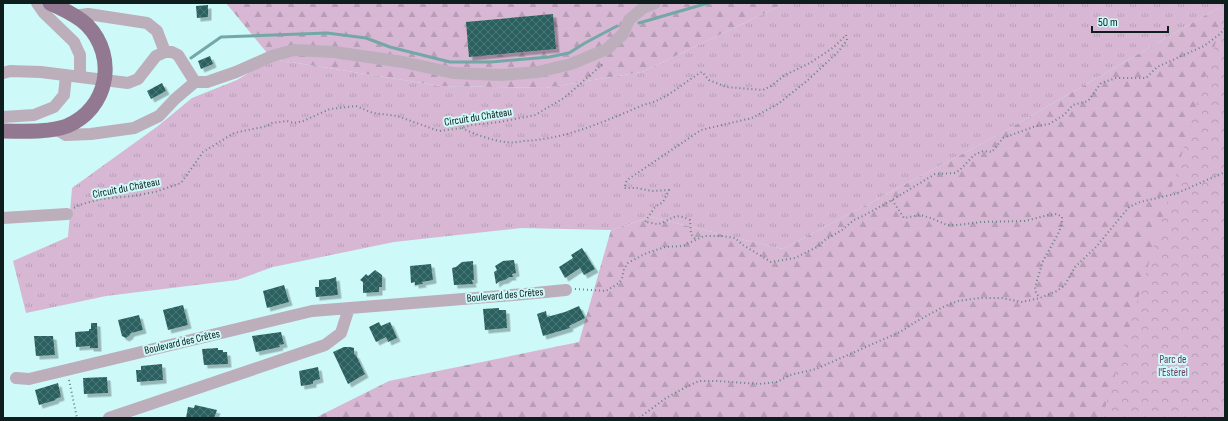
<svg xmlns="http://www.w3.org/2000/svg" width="1228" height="421" font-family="'Sofia Sans Condensed',sans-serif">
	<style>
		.grass { fill: url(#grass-tufts) }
		.forest { fill: url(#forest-firs) }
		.park { fill: url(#park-crowns) }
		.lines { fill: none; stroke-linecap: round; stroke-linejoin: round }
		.stream { stroke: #73a8a6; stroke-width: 3 }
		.building { fill: url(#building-cross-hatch); filter: url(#shadow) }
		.path { stroke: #668382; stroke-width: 2; stroke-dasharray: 1 3; stroke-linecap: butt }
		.minor { stroke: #bdaebb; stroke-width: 12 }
		.major { stroke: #927890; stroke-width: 15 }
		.labels { text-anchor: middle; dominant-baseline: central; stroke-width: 4; stroke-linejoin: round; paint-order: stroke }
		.street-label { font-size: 11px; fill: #0d1e1d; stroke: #cdf9f8 }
		.park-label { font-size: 11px; fill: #663962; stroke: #cdf9f8 }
	</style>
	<defs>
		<pattern id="grass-tufts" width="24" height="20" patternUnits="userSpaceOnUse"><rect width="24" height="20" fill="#d7b7d3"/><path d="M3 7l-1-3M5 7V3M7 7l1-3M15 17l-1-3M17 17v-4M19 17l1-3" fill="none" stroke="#b79db5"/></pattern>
		<pattern id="forest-firs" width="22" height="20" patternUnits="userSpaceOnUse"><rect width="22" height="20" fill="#d7b7d3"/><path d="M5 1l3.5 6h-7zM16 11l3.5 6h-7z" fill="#b79db5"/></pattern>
		<pattern id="park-crowns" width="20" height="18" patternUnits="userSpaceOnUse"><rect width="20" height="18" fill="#d7b7d3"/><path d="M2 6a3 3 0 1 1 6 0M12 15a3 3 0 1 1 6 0" fill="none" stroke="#b79db5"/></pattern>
		<pattern id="building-cross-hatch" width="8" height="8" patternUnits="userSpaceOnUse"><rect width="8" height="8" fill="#2c605f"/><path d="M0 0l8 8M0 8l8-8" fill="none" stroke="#4e7776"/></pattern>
		<filter id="shadow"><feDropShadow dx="3.5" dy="3.5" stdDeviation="0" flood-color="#0004"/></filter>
	</defs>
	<rect width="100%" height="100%" fill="#cdf9f8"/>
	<path class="grass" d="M786,3H1225V4L998,135L783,249L651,217L611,230L521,228L394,242L273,267L237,280L106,296L26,313L13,261L68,237L72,188L158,126L192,98L237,80L272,59L441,86L545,88L642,72Z"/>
	<path class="forest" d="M226,3H786L642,72L545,88L441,86L272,59Z
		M1225,4V418H315L389,381L579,342L611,230L651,217L783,249L998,135Z"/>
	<path class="park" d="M1215,3H1225V418H1102L1223,18Z"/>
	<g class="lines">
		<path class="stream" d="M639,23L708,3
			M191,58L221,37L327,33L366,38L390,47L450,62H491L549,57L569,53L585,43L617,26"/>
	</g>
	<path class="building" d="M208,5V17L197,18L196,6Z
		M553,14L556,49L469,57L466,22Z
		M210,56L213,64L201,69L198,61Z
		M162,83L166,91L151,99L147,91Z
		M582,248L595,269L584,275L580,268L565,278L559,267L573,258L571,255Z
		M514,260L516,273L512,274L513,277H509L505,280L500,281L496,284L494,272L497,270L495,266L503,261Z
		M473,261L474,280H472L473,284L454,285L452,268L456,267L462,262Z
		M431,264L433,280L422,282L423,284L415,285V282L411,283L410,266Z
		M375,270L382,275V287H379V292L363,293V282L360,280L366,274L368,276Z
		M336,277L338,295L316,297L315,287H319V280L330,279Z
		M284,285L289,302L267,308L263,291Z
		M183,305L188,325L168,330L163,310Z
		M579,306L585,318L569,326L570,328L543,336L537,314L546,311L547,317L565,312Z
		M499,308V310H506L507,328L485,330L483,309Z
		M139,315L143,330L131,333L129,336L126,338L122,336L118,320Z
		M379,322L381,326L390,322L397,338L388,342L386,337L376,342L369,327Z
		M91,323H97L98,348H90V346L76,347L75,332L89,331V329H91Z
		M281,332L284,344L279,345L280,347L256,352L252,336Z
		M34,336H53L55,355L36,356Z
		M344,347H350L354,348V354L356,355L365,374L348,384L333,352Z
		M218,348V350H223V352H227L228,364L204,365L202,349Z
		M162,364L163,380L137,382L136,370H141V366Z
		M318,367L320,379L313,381V384L301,386L299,371Z
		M107,377L108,393L84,394L83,378Z
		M58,383L61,397L55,399L56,400L39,405L35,390Z
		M195,405L217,410L214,418H186L188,407L194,408Z"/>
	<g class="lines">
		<path class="path" d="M462,128C474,134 493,141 506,142C512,143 518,142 524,141C566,139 603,122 641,106C647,103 653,103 658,100C674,93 687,80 702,72L709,80L726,87L763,90L771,86L785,75L810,63L834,47L846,35L847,40L839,51L808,80L778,104L752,118L701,130L627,180L624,188H637L652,191L669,190L663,202L655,207L645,222C649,222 654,224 658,224C672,221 673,211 690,220L691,234L695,239
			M892,200L904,218L920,215L931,218L947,225H958L981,222L1025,221L1048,215L1057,214L1062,217V223L1059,232L1043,261L1035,287L1036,293L1040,298
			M74,208L79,205L101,199L133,196L155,192L181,183L203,152L234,133L267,126L272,123L287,121L294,123L303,121L330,109L356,106L373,113L397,116L439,131L462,128L472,125L500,122L535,115L564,98L604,63
			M575,289L606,291L619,283L622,278L624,269L628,263L639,257L647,253L665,247L683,246L704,236H723L735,238L743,245L771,262L795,258L817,247L825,240L842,230L854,220L863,216L892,200L935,174L955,173L960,170L974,155L983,151L992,152L1003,138L1036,126L1049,124L1064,115L1073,105L1088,101L1101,83L1116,78H1146L1157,67L1204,46L1220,34L1225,28
			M69,380L77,418
			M639,418L666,398L684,388L699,381H717L759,384L777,382L790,375L816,369L900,332L917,321L945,306L958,301L979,298H1002L1022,302L1040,298L1057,291L1065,285L1075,267L1096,247L1129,207L1140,202L1175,194L1225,172"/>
		<path class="minor" d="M37,3L44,13L74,42L80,55V77
			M74,16L88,14L147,23L157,31L165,52
			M3,73L10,71L41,72L128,83L138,79L156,56L165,52H172L178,55L195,82
			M3,117L34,115L54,107L64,95L66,76
			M56,129L66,135L91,134L134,128L159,116L175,99L195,82H207L236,72L272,56L294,50L334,52L403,62L453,73L501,75L538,72L571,64L607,49L623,34L629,20L643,8L655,3
			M3,218L67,214
			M16,378L29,379L312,311L525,294L566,290
			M109,418L325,345L341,333L349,308"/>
		<path class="major" d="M3,131C23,131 47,133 67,126C108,109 118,57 87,25C77,15 62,9 50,3"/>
	</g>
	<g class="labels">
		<g class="street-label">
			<text transform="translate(478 117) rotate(-9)">Circuit du Château</text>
			<text transform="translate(126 188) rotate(-11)">Circuit du Château</text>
			<text transform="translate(505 295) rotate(-5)">Boulevard des Crêtes</text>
			<text transform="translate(182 342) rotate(-13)">Boulevard des Crêtes</text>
		</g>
		<g class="park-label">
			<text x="1173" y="359">Parc de<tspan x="1173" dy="13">l'Estérel</tspan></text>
		</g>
	</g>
	<rect width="1228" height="421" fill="none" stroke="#0d1e1d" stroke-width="8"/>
	<path d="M1092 26v6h76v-6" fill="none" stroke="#0d1e1d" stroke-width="2"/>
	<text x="1098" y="26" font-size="12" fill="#0d1e1d" stroke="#cdf9f8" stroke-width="3" paint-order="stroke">50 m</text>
</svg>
